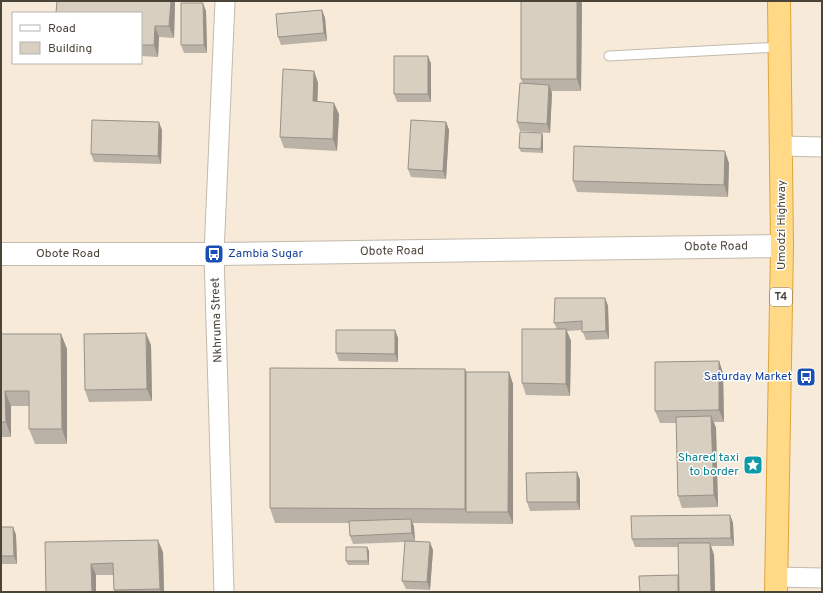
<svg xmlns="http://www.w3.org/2000/svg" width="823" height="593" font-family="Overpass,sans-serif">
	<style>
		.commercial { fill: #f7ead8; fill-rule: evenodd }
		.lines { fill: none; stroke-linecap: round; stroke-linejoin: round }
		.service-casing { stroke: #c2bbae; stroke-width: 11 }
		.minor-casing { stroke: #c2bbae; stroke-width: 21 }
		.tertiary-casing { stroke: #c2bbae; stroke-width: 24 }
		.trunk-casing { stroke: #e0a43c; stroke-width: 24 }
		.service { stroke: #fff; stroke-width: 9 }
		.minor { stroke: #fff; stroke-width: 19 }
		.tertiary { stroke: #fff; stroke-width: 22 }
		.trunk { stroke: #ffd985; stroke-width: 22 }
		.wall { fill: #bab2a6 }
		.shaded-wall { fill: #979187 }
		.building { fill: #d8cfc1; stroke: #979187 }
		.labels { text-anchor: middle; dominant-baseline: central; stroke-width: 3; stroke-linejoin: round; paint-order: stroke }
		.shield { fill: #fff; stroke: #817c74; stroke-width: 1 }
		.shield-label { font-size: 11px; font-weight: bold; fill: #4b4439 }
		.street-label { font-size: 12px; fill: #4b4439; stroke: #fff }
		.transit-label { font-size: 12px; fill: #164399; stroke: #fff; text-anchor: start }
		.culture-label { font-size: 12px; fill: #0d838f; stroke: #fff; text-anchor: end }
	</style>
	<rect width="100%" height="100%" fill="#f6f3ec"/>
	<path class="commercial" d="M1,1H822V592H1ZM13,13H141V63H13Z"/>
	<g class="lines">
		<g class="service-casing">
			<path id="service" d="M609,56L780,47"/>
		</g>
		<g class="minor-casing">
			<path id="minor" d="M782,146L822,147
				M776,577L822,578
				M224,592L214,254L225,1"/>
		</g>
		<g class="tertiary-casing">
			<g id="tertiary">
				<path id="s1" d="M1,254H214L782,246"/>
			</g>
		</g>
		<g class="trunk-casing">
			<path id="trunk" d="M776,592L782,246L779,1"/>
		</g>
		<use href="#service" class="service"/>
		<use href="#minor" class="minor"/>
		<use href="#tertiary" class="tertiary"/>
		<use href="#trunk" class="trunk"/>
	</g>
	<path class="wall" d="M57,1H175L174,38L159,37L158,57L141,56V13Z
		M582,3L581,91H551L552,93L550,133L520,131L517,122L523,84L521,79Z
		M322,10L325,18L327,41L281,45L278,37Z
		M206,11L207,53H184L181,45Z
		M428,56L431,64V102H397L394,94Z
		M314,71L318,83L317,102L339,114L337,151L284,148L280,137Z
		M446,122L449,130L446,179L411,177L408,169Z
		M162,130L161,164L94,162L91,154Z
		M542,133L543,137V153L521,152L519,148Z
		M729,163L728,197L577,192L573,181Z
		M605,298L608,306L609,339L586,340L582,330L567,331L571,341L570,396L526,395L522,383L557,329L554,323Z
		M395,330L398,338V362L339,361L336,353Z
		M1,334H61L67,349V444H35L29,429V406H11V437H1Z
		M151,345L152,401L89,402L85,390Z
		M719,361L723,373L724,422H714L716,428L718,507L682,508L678,496L676,423H660L655,411Z
		M465,369L466,372H509L513,384V524L413,523L414,527L415,541L433,550L430,590L406,589L402,581L405,542L353,544L350,536L349,523H275L270,508Z
		M577,472L580,480V510L530,511L527,502Z
		M730,515L733,523L734,546H711L714,555L715,592H640L679,579V547H635L632,539Z
		M1,527H13L16,535L17,564H1Z
		M45,542L163,552L164,592H114V575H96V592H46Z
		M367,547L369,551V565H348L346,561Z"/>
	<path class="shaded-wall" d="M171,1H175L174,38L169,26Z
		M577,1H581L582,3L581,91L577,79Z
		M203,3L206,11L207,53L204,45Z
		M322,10L325,18L327,41L324,33Z
		M155,26L159,37L158,57L154,45Z
		M428,56L431,64V102L428,94Z
		M314,71L318,83L317,113L313,101Z
		M549,85L552,93L550,133L547,124Z
		M334,103L339,114L337,151L333,139Z
		M159,122L162,130L161,164L158,156Z
		M446,122L449,130L446,179L443,171Z
		M542,133L543,137V153L541,149Z
		M725,151L729,163L728,197L724,185Z
		M605,298L608,306L609,339L606,331Z
		M566,329L571,341L570,396L566,384Z
		M395,330L398,338V362L395,354Z
		M146,333L151,345L152,401L147,389Z
		M61,334L67,349V444L62,429Z
		M719,361L723,373L724,422L719,410Z
		M465,369L470,384L466,512L465,509Z
		M509,372L513,384V524L508,512Z
		M5,391L11,406V437L6,422Z
		M711,416L716,428L718,507L714,495Z
		M577,472L580,480V510L577,502Z
		M730,515L733,523L734,546L731,538Z
		M411,519L414,527L415,542L412,533Z
		M13,527L16,535L17,564L14,556Z
		M158,540L163,552L164,592H161L160,589Z
		M430,542L433,550L430,590L427,582Z
		M710,543L714,555L715,592H711Z
		M367,547L369,551V565L368,561Z
		M91,564L96,575V592H92Z
		M678,575L681,584V592H678Z"/>
	<path class="building" d="M57,1H171L169,26H155L154,45H141V13H56Z
		M521,1H577V79H521Z
		M181,3H203L204,45H181Z
		M322,10L324,33L278,37L276,14Z
		M394,56H428V94H394Z
		M283,69L314,71L313,101L334,103L333,139L280,137Z
		M520,83L549,85L547,124L517,122Z
		M92,120L159,122L158,156L91,154Z
		M411,120L446,122L443,171L408,169Z
		M520,132L542,133L541,149L519,148Z
		M574,146L725,151L724,185L573,181Z
		M555,298H605L606,331L582,332V321L554,323Z
		M522,329H566V384L522,383Z
		M336,330H395V354L336,353Z
		M146,333L147,389L85,390L84,334Z
		M1,334H61L62,429H29V391H5L6,422H1Z
		M719,361V410L655,411V362Z
		M270,368L465,369V509L270,508Z
		M466,372H509L508,512H466Z
		M711,416L714,495L678,496L676,417Z
		M577,472V502H527L526,473Z
		M730,515L731,538L632,539L631,516Z
		M411,519L412,533L350,536L349,521Z
		M1,527H13L14,556H1Z
		M158,540L160,589L114,590L113,563L91,564L92,592H46L45,542Z
		M405,541L430,542L427,582L402,581Z
		M678,543H710L711,592H679Z
		M346,547H367L368,561H346Z
		M678,575V592H640L639,576Z"/>
	<defs>
		<g id="bus-square" transform="scale(1)"><rect x="-9" y="-9" width="18" height="18" rx="4" fill="#1a4fb4" stroke="#fff"/><path d="M-5-6H5V4H4V6H2V4H-2V6H-4V4H-5ZM-3.5-4V0h7V-4ZM-3.5 1.2v1.5H-2V1.2ZM2 1.2v1.5H3.5V1.2Z" fill="#fff"/></g>
		<g id="sight-square" transform="scale(1)"><rect x="-9" y="-9" width="18" height="18" rx="4" fill="#0f9aa8" stroke="#fff"/><path d="M0-6L1.8-2.2L6-1.7L2.9 1.2L3.7 5.4L0 3.3L-3.7 5.4L-2.9 1.2L-6-1.7L-1.8-2.2Z" fill="#fff"/></g>
	</defs>
	<g fill-rule="evenodd">
		<use href="#bus-square" x="214" y="254"/>
		<use href="#bus-square" x="806" y="377"/>
		<use href="#sight-square" x="753" y="465"/>
	</g>
	<g class="labels">
		<rect class="shield" x="770" y="288" width="22" height="18" rx="3"/>
		<g class="shield-label">
			<text x="781" y="297">T4</text>
		</g>
		<g class="street-label">
			<text transform="translate(782 225) rotate(-90)">Umodzi Highway</text>
			<text stroke="none"><textPath href="#s1" startOffset="715">Obote Road</textPath></text>
			<text stroke="none"><textPath href="#s1" startOffset="391">Obote Road</textPath></text>
			<text stroke="none"><textPath href="#s1" startOffset="67">Obote Road</textPath></text>
			<text transform="translate(217 320) rotate(-92)">Nkhruma Street</text>
		</g>
		<g class="transit-label">
			<text x="228" y="254">Zambia Sugar</text>
			<text x="792" y="377" text-anchor="end">Saturday Market</text>
		</g>
		<g class="culture-label">
			<text x="739" y="458">Shared taxi<tspan x="739" dy="14">to border</tspan></text>
		</g>
	</g>
	<rect width="823" height="593" fill="none" stroke="#4b4439" stroke-width="4"/>
	<rect x="12" y="12" width="130" height="52" fill="#ffffff" stroke="#b7b4b0"/>
	<rect x="20" y="25" width="20" height="6" fill="#ffffff" stroke="#b7b4b0"/>
	<text x="48" y="32" font-size="12" fill="#4b4439">Road</text>
	<rect x="20" y="42" width="20" height="12" fill="#d8cfc1" stroke="#b7b4b0"/>
	<text x="48" y="52" font-size="12" fill="#4b4439">Building</text>
</svg>
